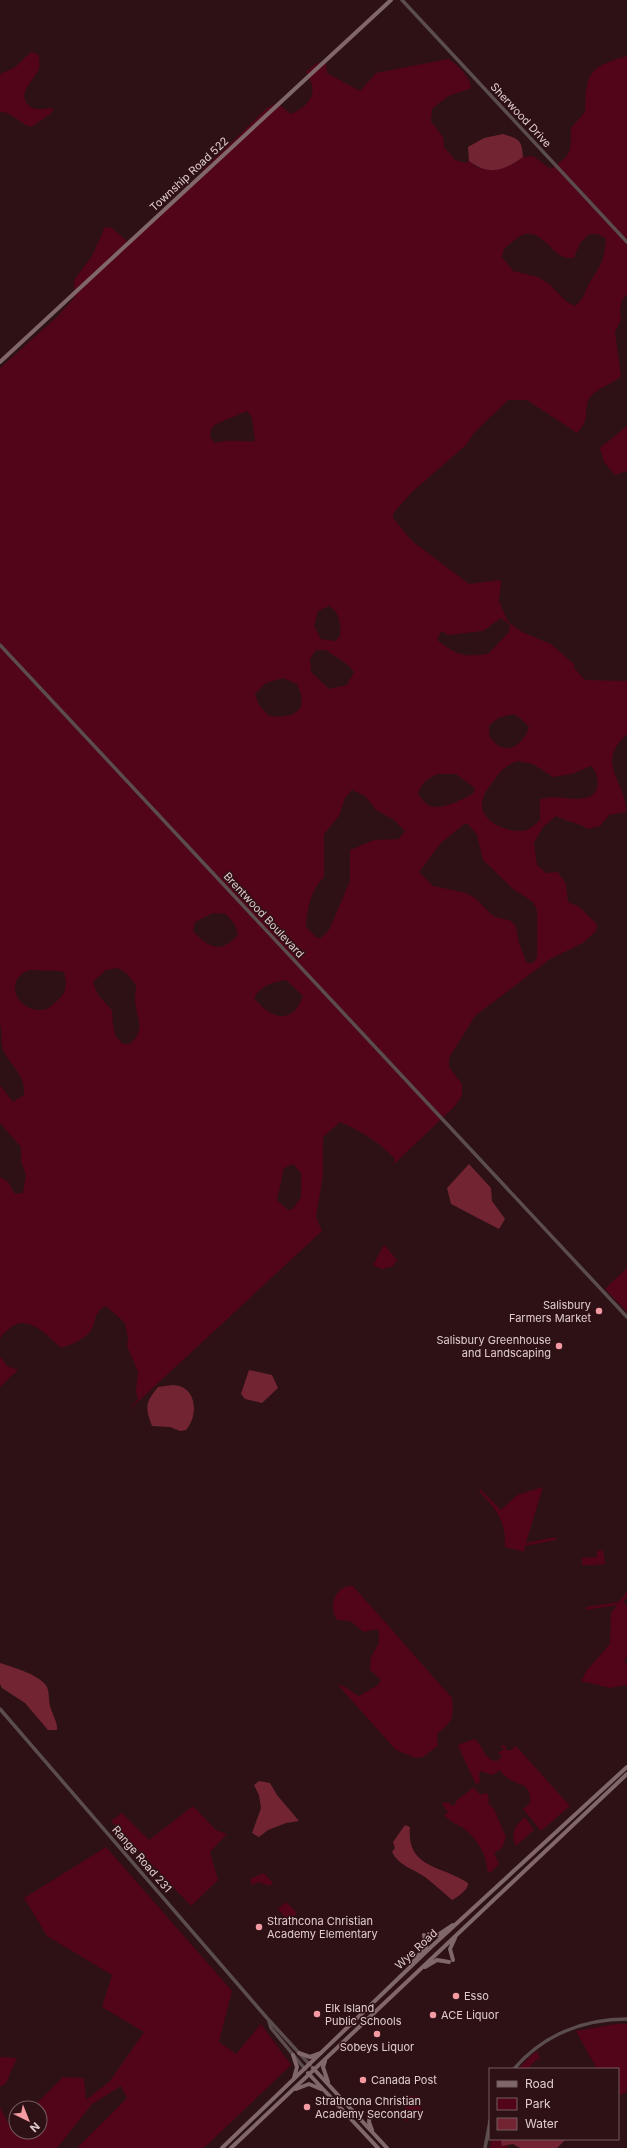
<svg xmlns="http://www.w3.org/2000/svg" width="627" height="2148" font-family="Inter,sans-serif">
	<style>
		.green { fill: #520519; fill-rule: evenodd }
		.water { fill: #722432 }
		.lines { fill: none; stroke-linecap: round; stroke-linejoin: round }
		.tertiary { stroke: #5b4c4d; stroke-width: 3.5 }
		.secondary { stroke: #80686a; stroke-width: 4 }
		.poi-dot { fill: #f49aa3; stroke: #2d1115; stroke-width: 1.5 }
		.labels { text-anchor: middle; dominant-baseline: central; stroke-width: 3; stroke-linejoin: round; paint-order: stroke }
		.street-label { font-size: 11px; fill: #e0cccd; stroke: #2d1115 }
		.poi-label { font-size: 11px; fill: #e0cccd; stroke: #2d1115; text-anchor: start }
	</style>
	<rect width="100%" height="100%" fill="#2d1115"/>
	<path class="green" d="M31,52L39,55C39,59 40,64 39,68C36,79 19,90 26,102C32,112 42,109 52,108L53,112L31,127C19,124 12,111 0,112V74L14,68Z
		M627,56V294L622,300L620,309L621,320L615,332L621,376C612,385 593,389 588,401C583,416 591,418 577,433L527,400H508L474,433L466,445L413,491L394,512L393,518L412,541L469,584L499,580L501,582L499,601L508,622L522,632L551,644L574,664V668L585,680L627,681V734C594,764 627,782 626,812L609,815L600,826L588,829C577,822 567,822 556,816L543,827L534,843L537,865L546,873L558,872L566,884L568,902L578,906L597,924L596,931L583,943L550,959L475,1016L449,1058V1067L462,1084V1096L454,1107L393,1165L395,1159C379,1142 361,1131 340,1122L323,1137V1175L316,1217L322,1231L128,1411L138,1399L136,1391L138,1372L127,1346L128,1338L125,1323L106,1306C93,1311 97,1324 89,1333C83,1340 70,1345 61,1348C48,1336 27,1313 10,1328C5,1332 1,1335 0,1340V1177L8,1182L15,1194L23,1193L26,1176L21,1161V1147L0,1123V1085L13,1102L24,1095C26,1076 11,1066 3,1050C0,1043 3,1033 0,1025V368L58,316L75,297L74,280L92,256L105,227L112,228L128,242L198,179L203,170L267,108L277,103L291,114C312,104 319,92 306,72L317,63L326,64L327,73L360,91L376,73L448,59C457,64 470,77 471,87L469,89L448,96L432,109L431,121L443,137L444,147L455,160L465,163L469,161L478,168L512,165L523,157L533,156L551,169C572,153 571,154 571,128L585,112C586,73 588,67 627,56ZM589,234H597L606,238C605,259 601,265 590,282C584,293 585,298 575,306L567,302L549,284L538,277L513,271L502,257L504,249C509,245 516,238 522,235C544,227 553,262 574,258L580,243ZM247,411L252,418L255,441C242,442 227,439 215,443L210,437L211,429L216,424ZM329,606C340,613 341,623 340,636L335,641L321,639L314,626L318,611ZM501,618L510,625L509,632L488,654C461,657 459,656 437,640L441,631L448,635L483,631ZM316,650H326C336,658 346,661 354,672L347,685L329,689L311,672L310,659ZM283,678L297,684C310,711 294,719 269,716L259,705L255,694L266,683ZM513,714L519,717L529,727C526,738 514,753 501,747C497,746 493,740 489,736V726L498,718ZM518,761L533,764L553,777L572,774L591,766C601,776 601,796 584,798C569,801 559,794 540,799V820C535,825 529,830 522,831C507,832 481,822 482,804C482,796 488,788 493,782C500,771 506,765 518,761ZM438,774H456L475,788L473,794C462,799 440,812 428,805C424,803 421,797 418,794C421,783 428,778 438,774ZM352,790L365,796L376,810L394,820L405,831L399,839L374,840L350,850V881L329,930L321,938H317L306,927C307,908 311,890 324,877V834L339,816L345,798ZM464,824H468L477,835L483,860L513,889L533,902L537,910V957L533,963H527L519,943L516,927L511,921L493,916L475,898L466,893L433,886L419,872L440,844ZM213,913L226,914L235,925L238,935C220,955 208,947 193,931L195,922ZM118,968L126,973L136,985C136,990 135,995 135,1000C136,1019 147,1028 130,1044H123L116,1037L113,1025L112,1010L98,995L93,982L106,970ZM30,970L59,971L64,972C67,981 67,991 60,998C55,1002 49,1010 42,1010C17,1012 2,979 30,970ZM286,980L303,996C292,1027 270,1018 254,998C262,985 271,983 286,980ZM293,1164L301,1173V1197L293,1209L288,1210L277,1200L284,1168Z
		M627,426V471L615,475L604,462L600,448Z
		M384,1245L397,1260L393,1266L382,1269L373,1265Z
		M627,1268V1312L605,1289Z
		M0,1356L7,1366L18,1370L0,1387Z
		M543,1487L526,1543L556,1537V1540L525,1546L524,1552L505,1547C506,1519 496,1510 479,1491L480,1489L501,1510L517,1495Z
		M603,1550L605,1564L598,1565V1561L597,1565H582V1558L597,1557V1551Z
		M348,1586H353L452,1698C453,1706 454,1716 449,1723C440,1734 435,1729 438,1746L423,1757L416,1758L396,1750L337,1684L345,1687L359,1696L378,1685L381,1680L370,1670L371,1657L379,1643V1631L376,1629L364,1632L350,1621L337,1620C329,1607 333,1591 348,1586Z
		M627,1591V1597L623,1603L627,1605V1658L624,1661L627,1664V1685L610,1688L581,1681L587,1670L610,1644L611,1613L617,1605L586,1610V1607L619,1602Z
		M474,1739C484,1744 483,1761 497,1761L502,1757L498,1753L504,1749L500,1745L507,1746L505,1748L509,1751L516,1746L570,1806L541,1831L523,1809L530,1803C531,1782 521,1787 509,1779C506,1777 502,1773 499,1770C491,1778 491,1774 481,1771L479,1775L480,1781L477,1785C474,1781 460,1751 458,1745Z
		M474,1787L480,1795L487,1793L489,1800L488,1803L494,1809L506,1837L502,1848L494,1853L499,1864L490,1873L487,1870C488,1856 475,1836 463,1828C457,1824 449,1821 444,1815L448,1812L442,1804L446,1802L454,1806L457,1800Z
		M193,1806L216,1830L227,1834L210,1852L218,1880L191,1906L111,1821L122,1813L149,1840Z
		M525,1817L534,1830L516,1846C510,1834 515,1825 525,1817Z
		M106,1847L232,1991L219,2042L236,2054L261,2024L291,2065L204,2148H77L127,2098L121,2086L92,2104L57,2148H0V2107L11,2129L16,2125V2132H40V2108H32L63,2077L84,2078L86,2100L110,2081L144,2032L102,2007L112,1975L47,1936L24,1898Z
		M264,1873L273,1883L269,1886L259,1882L252,1885L250,1879Z
		M286,1902L297,1913L289,1921L278,1909Z
		M616,2024H627V2092L618,2096V2069H597L576,2031Z
		M535,2052H538L540,2060L537,2059L528,2069H518Z
		M0,2057L17,2058L6,2083L0,2087Z
		M408,2096H419L422,2115L415,2113L405,2122L403,2115Z
		M492,2139H502V2146L508,2145L507,2148H490Z"/>
	<path class="water" d="M503,134C519,139 522,140 523,157C504,171 489,176 469,161L468,147L484,138Z
		M469,1164L491,1188L492,1201L505,1219L499,1229L451,1204L447,1188Z
		M249,1370L272,1375L278,1388L262,1403L245,1399L241,1394Z
		M173,1385C197,1386 199,1415 186,1430L180,1431L170,1427L152,1426C145,1407 145,1403 158,1387Z
		M0,1663C12,1667 41,1675 47,1687C50,1694 48,1702 51,1709C53,1715 58,1724 57,1730H48L25,1703L2,1688L0,1684Z
		M259,1781L270,1783L277,1795L299,1821L286,1823L268,1830L259,1837L252,1833L261,1808L259,1795L254,1785Z
		M405,1825L410,1827C406,1869 442,1865 468,1883C469,1889 458,1897 452,1900C443,1892 434,1884 425,1877C413,1869 398,1865 392,1852L395,1848L393,1842Z
		M502,2139H566L557,2148H520L513,2144L502,2146L501,2143Z"/>
	<g class="lines">
		<path class="tertiary" d="M402,0L627,242
			M0,645L627,1317
			M0,1709L267,2018L310,2065
			M269,2021L271,2028L305,2069
			M514,2069C543,2035 583,2019 627,2019
			M485,2148L490,2121"/>
		<path class="secondary" d="M0,362L391,0
			M429,1934L438,1935L453,1925
			M453,1960L450,1949L455,1938
			M414,1961L426,1946L424,1935
			M425,1967L437,1960L449,1962
			M299,2053L310,2057L321,2053
			M293,2055L297,2067L294,2078
			M325,2061L323,2067L328,2082
			M313,2068L387,2148
			M308,2073L378,2148
			M296,2089L309,2084L321,2089
			M370,2112L369,2122L372,2130
			M222,2148L431,1947L627,1767
			M231,2148L627,1774"/>
	</g>
	<g class="poi-dot">
		<circle cx="599" cy="1311" r="4"/>
		<circle cx="559" cy="1346" r="4"/>
		<circle cx="259" cy="1927" r="4"/>
		<circle cx="456" cy="1996" r="4"/>
		<circle cx="317" cy="2014" r="4"/>
		<circle cx="433" cy="2015" r="4"/>
		<circle cx="377" cy="2034" r="4"/>
		<circle cx="363" cy="2080" r="4"/>
		<circle cx="307" cy="2107" r="4"/>
	</g>
	<g class="labels">
		<g class="street-label">
			<text transform="translate(521 115) rotate(47)">Sherwood Drive</text>
			<text transform="translate(189 174) rotate(-43)">Township Road 522</text>
			<text transform="translate(264 915) rotate(47)">Brentwood Boulevard</text>
			<text transform="translate(142 1859) rotate(49)">Range Road 231</text>
			<text transform="translate(416 1949) rotate(-43)">Wye Road</text>
		</g>
		<g class="poi-label">
			<text x="591" y="1305" text-anchor="end">Salisbury<tspan x="591" dy="13">Farmers Market</tspan></text>
			<text x="551" y="1340" text-anchor="end">Salisbury Greenhouse<tspan x="551" dy="13">and Landscaping</tspan></text>
			<text x="267" y="1921">Strathcona Christian<tspan x="267" dy="13">Academy Elementary</tspan></text>
			<text x="464" y="1996">Esso</text>
			<text x="325" y="2008">Elk Island<tspan x="325" dy="13">Public Schools</tspan></text>
			<text x="441" y="2015">ACE Liquor</text>
			<text x="377" y="2047" text-anchor="middle">Sobeys Liquor</text>
			<text x="371" y="2080">Canada Post</text>
			<text x="315" y="2101">Strathcona Christian<tspan x="315" dy="13">Academy Secondary</tspan></text>
		</g>
	</g>
	<rect x="489" y="2068" width="130" height="72" fill="#2d1115" stroke="#755c5f"/>
	<rect x="497" y="2081" width="20" height="6" fill="#80686a" stroke="#755c5f"/>
	<text x="525" y="2088" font-size="12" fill="#e0cccd">Road</text>
	<rect x="497" y="2098" width="20" height="12" fill="#520519" stroke="#755c5f"/>
	<text x="525" y="2108" font-size="12" fill="#e0cccd">Park</text>
	<rect x="497" y="2118" width="20" height="12" fill="#722432" stroke="#755c5f"/>
	<text x="525" y="2128" font-size="12" fill="#e0cccd">Water</text>
	<g transform="translate(28 2120) rotate(137)"><circle r="19" fill="#2d1115" stroke="#755c5f"/>
	<path d="M0-3L7 15L0 10L-7 15Z" fill="#f49aa3"/>
	<text y="-6" font-size="11" font-weight="bold" text-anchor="middle" fill="#e0cccd">N</text>
	</g>
</svg>
